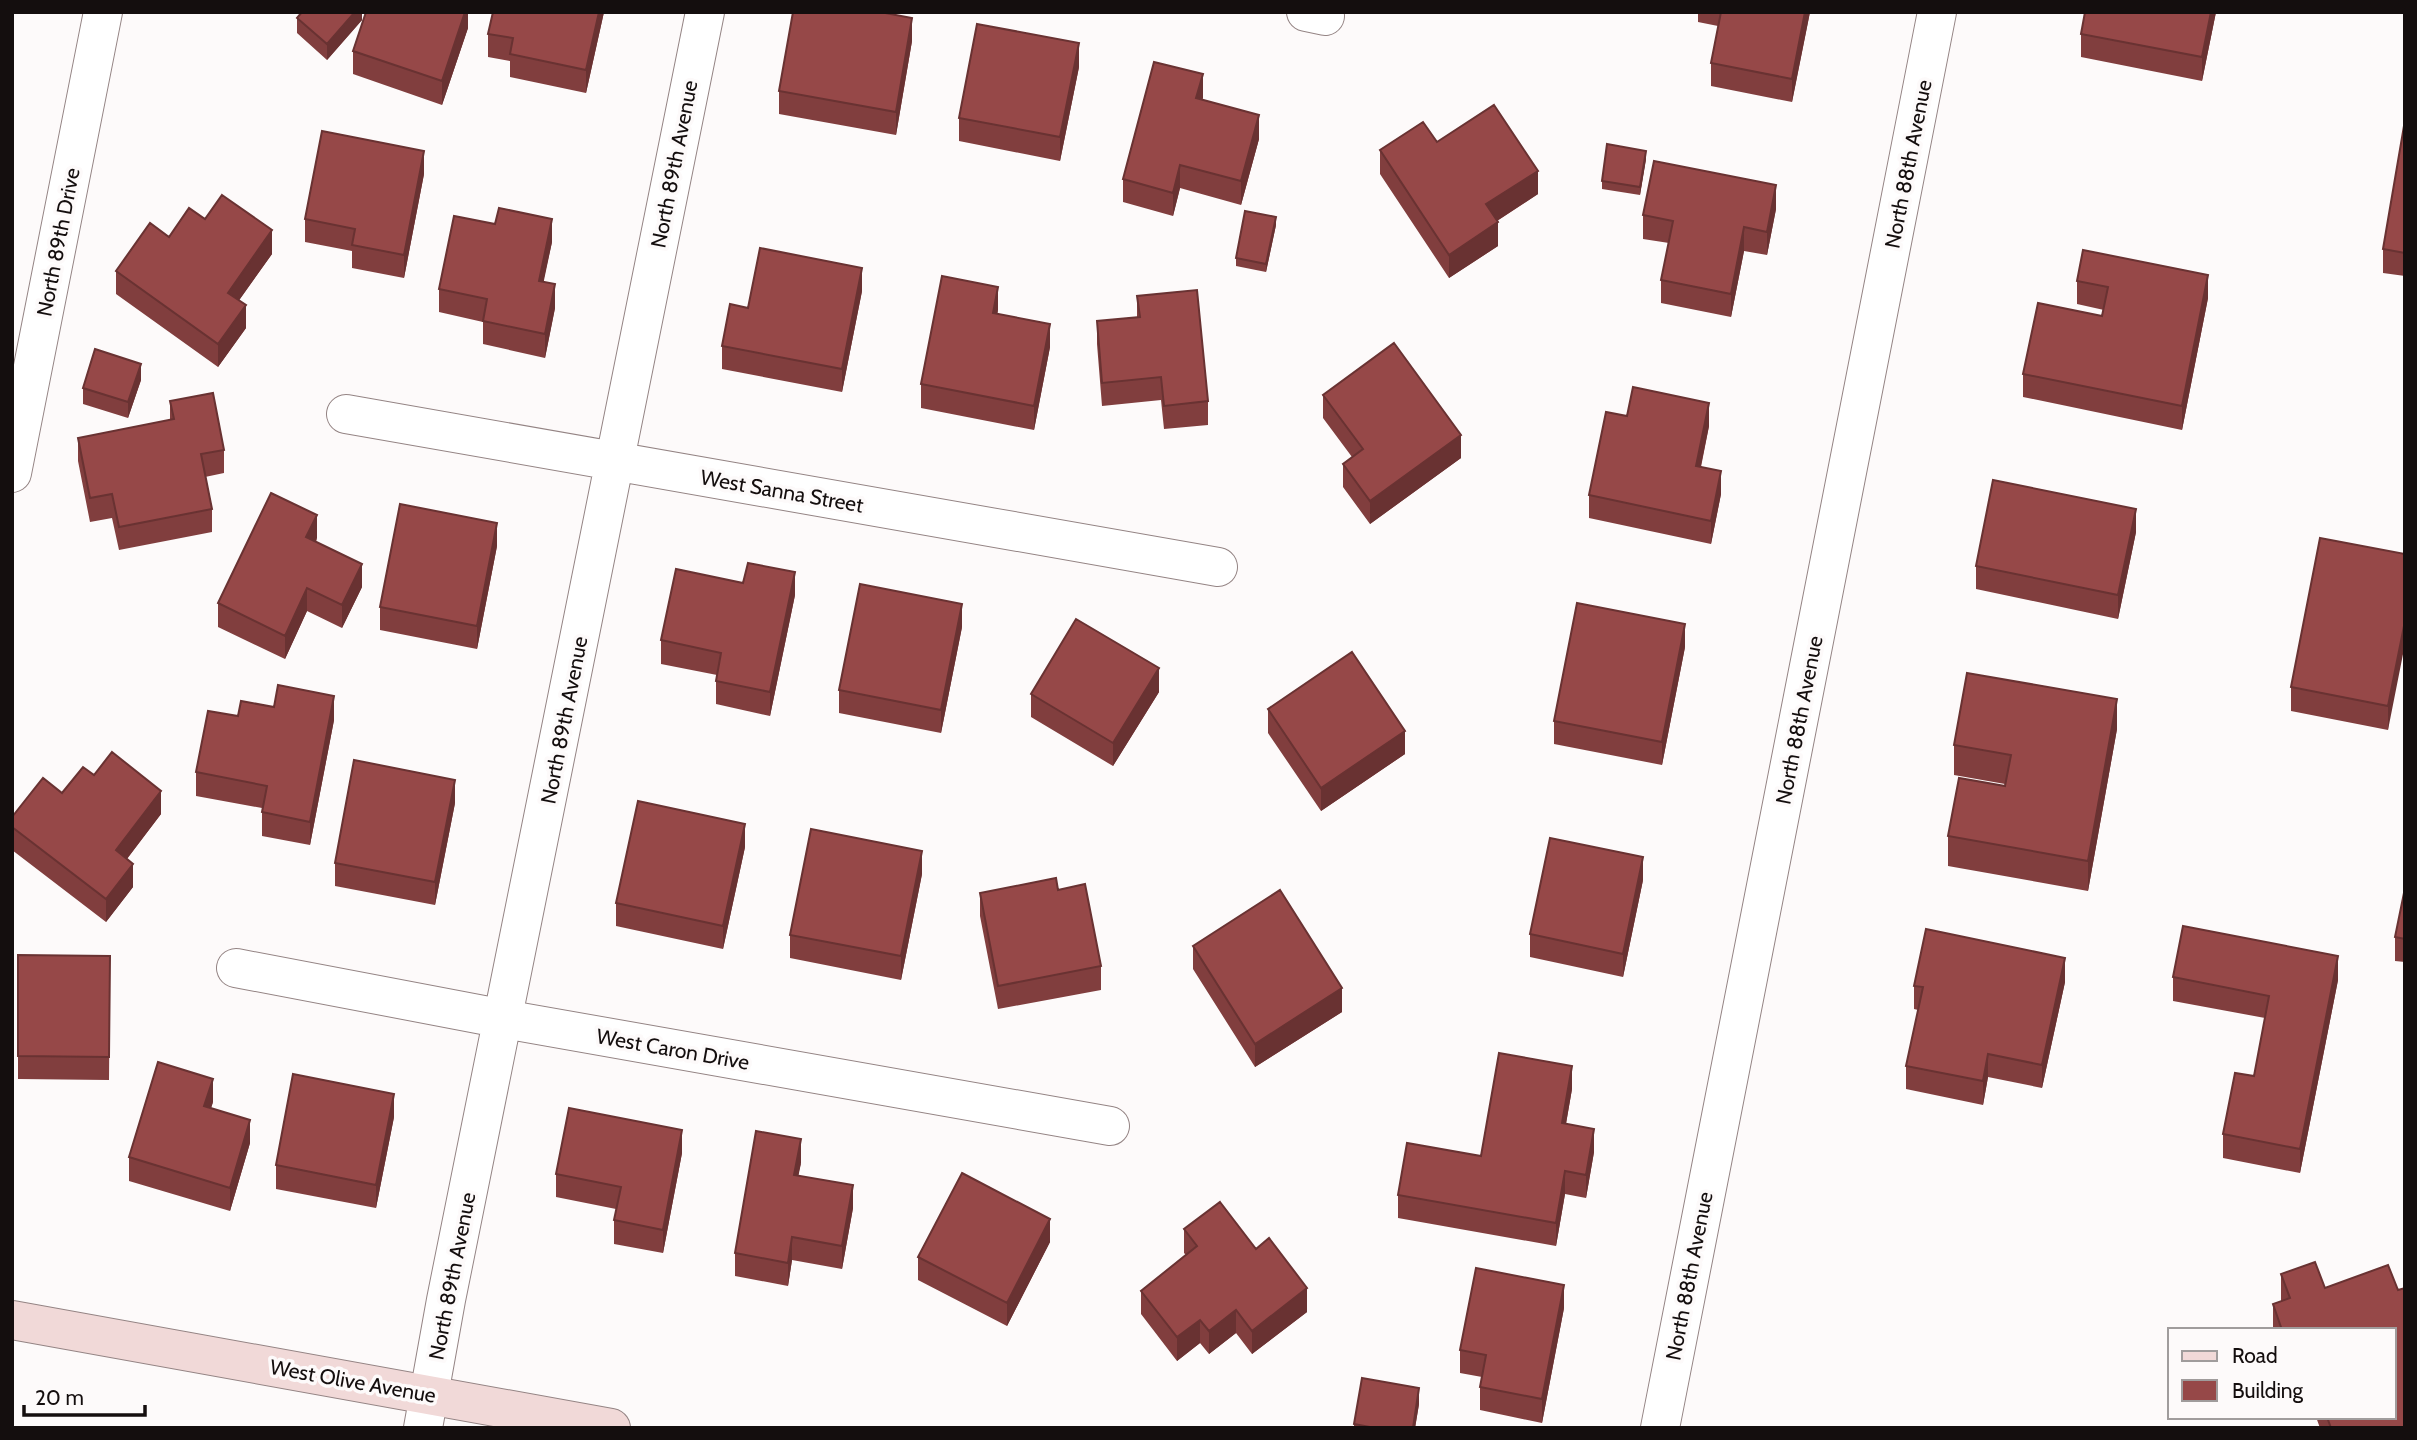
<svg xmlns="http://www.w3.org/2000/svg" width="2417" height="1440" font-family="Cabin,sans-serif">
	<style>
		.lines { fill: none; stroke-linecap: round; stroke-linejoin: round }
		.street-casing { stroke: #948484; stroke-width: 40 }
		.secondary-casing { stroke: #948484; stroke-width: 40 }
		.street { stroke: #fff; stroke-width: 38 }
		.secondary { stroke: #f1d9d8; stroke-width: 38 }
		.wall { fill: #813e3e }
		.shaded-wall { fill: #693232 }
		.building { fill: #964848; stroke: #693232; stroke-width: 2 }
		.labels { text-anchor: middle; dominant-baseline: central; stroke-width: 7; stroke-linejoin: round; paint-order: stroke }
		.street-label { font-size: 21px; fill: #140e0e; stroke: #fdfafa }
	</style>
	<rect width="100%" height="100%" fill="#fdfafa"/>
	<g class="lines">
		<g class="street-casing">
			<path id="street" d="M1306,12L1325,16
				M346,414L1218,567
				M12,473L103,12
				M236,968L504,1019L1110,1126
				M423,1428L446,1300L705,12
				M1660,1428L1937,12"/>
		</g>
		<g class="secondary-casing">
			<path id="secondary" d="M12,1320L611,1428"/>
		</g>
		<use href="#street" class="street"/>
		<use href="#secondary" class="secondary"/>
	</g>
	<path class="wall" d="M362,12V20L327,60L297,33V18Z
		M468,12V28L442,105L353,74V51Z
		M493,12H604L586,93L510,77V61L488,57V34Z
		M1698,12H1810L1792,102L1711,86V63L1718,26L1698,22Z
		M2085,12H2216L2202,81L2081,57V34Z
		M912,41L896,135L779,114V91Z
		M1079,67L1060,161L959,141V118Z
		M1203,98L1202,100L1259,139L1241,205L1180,188L1173,216L1123,202V179Z
		M2405,120V276L2383,273V249Z
		M1437,142L1538,194L1497,221L1498,246L1449,278L1380,174V150Z
		M1646,159L1640,195L1602,189V181Z
		M424,174L404,278L352,268V251L305,242V219Z
		M1776,209L1767,255L1744,251L1731,317L1661,303V280L1669,243L1643,239V215Z
		M205,219L272,254L239,300L246,328L218,367L116,294V271L169,237Z
		M1276,225L1266,272L1236,266V258Z
		M552,242L543,282L555,308L545,358L483,344V322L439,312V289Z
		M2077,281L2208,298L2182,430L2023,397V374L2102,316L2104,310L2077,304Z
		M862,291L842,392L722,369V346Z
		M1137,296L1208,401V425L1164,429L1161,400L1102,406L1097,344V321L1137,317Z
		M998,310L997,314L1050,347L1034,430L921,408V384Z
		M141,380L128,418L83,404V388Z
		M1323,395L1461,458L1370,524L1343,487V464L1352,457L1323,418Z
		M170,401L224,450V473L205,477L212,509V532L119,550L112,518L90,522L78,461V438L170,420Z
		M1627,416L1709,426L1701,467L1721,494L1711,544L1589,518V495Z
		M2136,532L2118,619L1976,589V566Z
		M317,538L316,542L362,587L342,628L307,611L285,659L218,627V603Z
		M497,546L477,649L380,630V607Z
		M2405,554L2388,730L2291,711V687Z
		M795,595L770,716L716,704V681L717,675L661,664V640Z
		M962,627L941,733L839,713V690Z
		M1685,647L1662,765L1554,744V721Z
		M1159,692L1113,766L1031,717V694Z
		M274,707L334,720L310,845L262,836V808L196,796V772L238,716Z
		M1268,709L1405,754L1321,811L1268,733Z
		M2117,729L2088,891L1948,866V836L2005,786V784L1954,775V745Z
		M94,775L161,814L127,859L133,887L106,922L12,850V817L62,793Z
		M455,803L435,905L335,886V863Z
		M745,847L723,949L616,926V903Z
		M922,874L901,980L790,958V935Z
		M1643,880L1623,977L1530,957V934Z
		M2405,888V962L2395,961V937Z
		M1058,890L1101,966V990L998,1009L980,916V893Z
		M1193,946L1342,1012L1255,1067L1193,969Z
		M18,955L110,956L109,1080L18,1079Z
		M2173,977L2338,980L2300,1173L2223,1158V1134L2254,1076L2265,1018L2173,1001Z
		M2065,982L2042,1088L1988,1077L1983,1105L1906,1089V1066L1918,1010L1914,1009V986Z
		M1572,1089L1566,1124L1594,1152L1586,1198L1565,1194L1556,1246L1398,1218V1195L1481,1156Z
		M213,1102L211,1108L250,1143L230,1211L129,1181V1157Z
		M394,1117L376,1208L276,1189V1165Z
		M682,1153L663,1253L614,1244V1220L616,1209L556,1197V1174Z
		M801,1163L798,1175L853,1208L842,1269L792,1260L788,1286L735,1276V1253Z
		M1184,1229L1256,1249L1307,1312L1252,1354L1236,1333L1209,1354L1200,1343L1177,1361L1141,1314V1291L1186,1255L1184,1253Z
		M1050,1242L1007,1326L918,1280V1257Z
		M2281,1274L2325,1288L2398,1290L2405,1428H2320L2316,1417H2394V1330H2273V1304L2281,1301Z
		M1564,1308L1542,1423L1480,1410V1387L1482,1377L1460,1373V1350Z
		M1419,1404L1415,1428H1354V1424Z"/>
	<path class="shaded-wall" d="M355,12H362V20L327,60V44Z
		M465,12H468V28L442,105V81Z
		M599,12H604L586,93V70Z
		M1805,12H1810L1792,102V79Z
		M2211,12H2216L2202,81V57Z
		M912,18V41L896,135V112Z
		M1079,43V67L1060,161V137Z
		M1203,74V98L1196,122V98Z
		M1259,115V139L1241,205V181Z
		M424,151V174L404,278V255Z
		M1646,151V159L1640,195V187Z
		M1180,165V188L1173,216V193Z
		M1538,171V194L1486,228V204Z
		M1776,185V209L1767,255V232Z
		M1276,217V225L1266,272V264Z
		M552,219V242L539,304V281Z
		M1498,222V246L1449,278V255Z
		M1744,227V251L1731,317V294Z
		M272,230V254L228,316V293Z
		M862,268V291L842,392V369Z
		M2208,275V298L2182,430V406Z
		M555,284V308L545,358V334Z
		M998,287V310L993,336V313Z
		M246,305V328L218,367V344Z
		M1050,324V347L1034,430V406Z
		M141,364V380L128,418V402Z
		M1709,403V426L1696,489V466Z
		M1461,435V458L1370,524V501Z
		M1721,471V494L1711,544V521Z
		M2136,509V532L2118,619V595Z
		M317,515V538L306,561V537Z
		M497,523V546L477,649V626Z
		M362,564V587L342,628V605Z
		M795,572V595L770,716V692Z
		M307,588V611L285,659V636Z
		M962,604V627L941,733V710Z
		M2405,621V644L2388,730V706Z
		M1685,624V647L1662,765V742Z
		M1159,668V692L1113,766V743Z
		M334,696V720L310,845V822Z
		M2117,699V729L2088,891V861Z
		M1405,731V754L1321,811V788Z
		M455,780V803L435,905V882Z
		M161,791V814L116,873V850Z
		M745,824V847L723,949V926Z
		M922,851V874L901,980V956Z
		M1643,857V880L1623,977V954Z
		M133,864V887L106,922V899Z
		M2338,956V980L2300,1173V1149Z
		M2065,958V982L2042,1088V1065Z
		M1342,988V1012L1255,1067V1044Z
		M1988,1054V1077L1983,1105V1081Z
		M1572,1066V1089L1562,1146V1123Z
		M213,1079V1102L204,1129V1106Z
		M394,1094V1117L376,1208V1185Z
		M250,1120V1143L230,1211V1188Z
		M1594,1129V1152L1586,1198V1175Z
		M682,1130V1153L663,1253V1230Z
		M801,1139V1163L794,1198V1175Z
		M1565,1171V1194L1556,1246V1223Z
		M853,1185V1208L842,1269V1246Z
		M1050,1219V1242L1007,1326V1303Z
		M792,1237V1260L788,1286V1263Z
		M1564,1285V1308L1542,1423V1399Z
		M1307,1288V1312L1252,1354V1331Z
		M1236,1310V1333L1209,1354V1331Z
		M1200,1320V1343L1177,1361V1337Z
		M1419,1388V1404L1415,1428H1413Z"/>
	<path class="building" d="M302,12H355L327,44L297,18Z
		M366,12H465L442,81L353,51Z
		M493,12H599L586,70L510,54L513,38L488,34Z
		M793,12H880L912,18L896,112L779,91Z
		M1721,12H1805L1792,79L1711,63Z
		M2085,12H2211L2202,57L2081,34Z
		M977,24L1079,43L1060,137L959,118Z
		M1154,62L1203,74L1196,98L1259,115L1241,181L1180,165L1173,193L1123,179Z
		M1494,105L1538,171L1486,204L1498,222L1449,255L1380,150L1423,122L1437,142Z
		M2405,120V253L2383,249Z
		M322,131L424,151L404,255L352,245L355,229L305,219Z
		M1607,144L1646,151L1640,187L1602,181Z
		M1654,161L1776,185L1767,232L1744,227L1731,294L1661,280L1673,221L1643,215Z
		M222,195L272,230L228,293L246,305L218,344L116,271L150,223L169,237L189,208L205,219Z
		M499,208L552,219L539,281L555,284L545,334L483,321L487,299L439,289L454,216L495,224Z
		M1245,211L1276,217L1266,264L1236,258Z
		M760,248L862,268L842,369L722,346L730,304L748,308Z
		M2083,250L2208,275L2182,406L2023,374L2038,303L2102,316L2108,287L2077,281Z
		M942,276L998,287L993,313L1050,324L1034,406L921,384Z
		M1197,290L1208,401L1164,406L1161,377L1102,383L1097,321L1140,317L1137,296Z
		M1394,343L1461,435L1370,501L1343,464L1363,449L1323,395Z
		M95,349L141,364L128,402L83,388Z
		M1633,387L1709,403L1696,466L1721,471L1711,521L1589,495L1606,412L1627,416Z
		M213,393L224,450L201,454L212,509L119,527L112,494L90,498L78,438L174,419L170,401Z
		M1993,480L2136,509L2118,595L1976,566Z
		M271,493L317,515L306,537L362,564L342,605L307,588L285,636L218,603Z
		M400,504L497,523L477,626L380,607Z
		M2320,538L2405,554V621L2388,706L2291,687Z
		M748,563L795,572L770,692L716,681L721,653L661,640L676,569L743,583Z
		M860,584L962,604L941,710L839,690Z
		M1577,603L1685,624L1662,742L1554,721Z
		M1076,619L1159,668L1113,743L1031,694Z
		M1352,652L1405,731L1321,788L1268,709Z
		M1967,673L2117,699L2088,861L1948,836L1959,778L2005,786L2011,755L1954,745Z
		M278,685L334,696L310,822L262,812L267,786L196,772L208,711L238,716L241,701L274,707Z
		M112,752L161,791L116,850L133,864L106,899L12,827V817L43,778L62,793L83,767L94,775Z
		M354,760L455,780L435,882L335,863Z
		M638,801L745,824L723,926L616,903Z
		M811,829L922,851L901,956L790,935Z
		M1550,838L1643,857L1623,954L1530,934Z
		M1056,878L1058,890L1085,884L1101,966L998,986L980,893Z
		M2405,888V939L2395,937Z
		M1280,890L1342,988L1255,1044L1193,946Z
		M2183,926L2338,956L2300,1149L2223,1134L2235,1073L2254,1076L2269,996L2173,977Z
		M1926,929L2065,958L2042,1065L1988,1054L1983,1081L1906,1066L1923,987L1914,986Z
		M18,955L110,956L109,1057L18,1056Z
		M1499,1053L1572,1066L1562,1123L1594,1129L1586,1175L1565,1171L1556,1223L1398,1195L1407,1143L1481,1156Z
		M158,1062L213,1079L204,1106L250,1120L230,1188L129,1157Z
		M293,1074L394,1094L376,1185L276,1165Z
		M569,1108L682,1130L663,1230L614,1220L621,1187L556,1174Z
		M756,1131L801,1139L794,1175L853,1185L842,1246L792,1237L788,1263L735,1253Z
		M962,1173L1050,1219L1007,1303L918,1257Z
		M1220,1202L1256,1249L1269,1238L1307,1288L1252,1331L1236,1310L1209,1331L1200,1320L1177,1337L1141,1291L1197,1246L1184,1229Z
		M2315,1262L2325,1288L2388,1265L2398,1290L2405,1288V1428H2331L2327,1417H2394V1330H2282L2273,1304L2290,1298L2281,1274Z
		M1476,1268L1564,1285L1542,1399L1480,1387L1486,1355L1460,1350Z
		M1362,1378L1419,1388L1413,1428H1375L1354,1424Z"/>
	<g class="labels">
		<g class="street-label">
			<text transform="translate(674 164) rotate(-79)">North 89th Avenue</text>
			<text transform="translate(1908 164) rotate(-79)">North 88th Avenue</text>
			<text transform="translate(58 242) rotate(-79)">North 89th Drive</text>
			<text transform="translate(782 491) rotate(10)">West Sanna Street</text>
			<text transform="translate(564 720) rotate(-79)">North 89th Avenue</text>
			<text transform="translate(1799 720) rotate(-79)">North 88th Avenue</text>
			<text transform="translate(673 1049) rotate(10)">West Caron Drive</text>
			<text transform="translate(452 1276) rotate(-79)">North 89th Avenue</text>
			<text transform="translate(1689 1276) rotate(-79)">North 88th Avenue</text>
			<text transform="translate(353 1381) rotate(10)">West Olive Avenue</text>
		</g>
	</g>
	<rect width="2417" height="1440" fill="none" stroke="#140e0e" stroke-width="28"/>
	<rect x="2168" y="1328" width="228" height="91" fill="#fdfafa" stroke="#a09c9c" stroke-width="2"/>
	<rect x="2182" y="1351" width="35" height="10" fill="#f1d9d8" stroke="#a09c9c" stroke-width="2"/>
	<text x="2232" y="1363" font-size="21" fill="#140e0e">Road</text>
	<rect x="2182" y="1380" width="35" height="21" fill="#964848" stroke="#a09c9c" stroke-width="2"/>
	<text x="2232" y="1398" font-size="21" fill="#140e0e">Building</text>
	<path d="M24 1405v10h121v-10" fill="none" stroke="#140e0e" stroke-width="3.5"/>
	<text x="35" y="1405" font-size="21" fill="#140e0e" stroke="#fdfafa" stroke-width="5" paint-order="stroke">20 m</text>
</svg>
